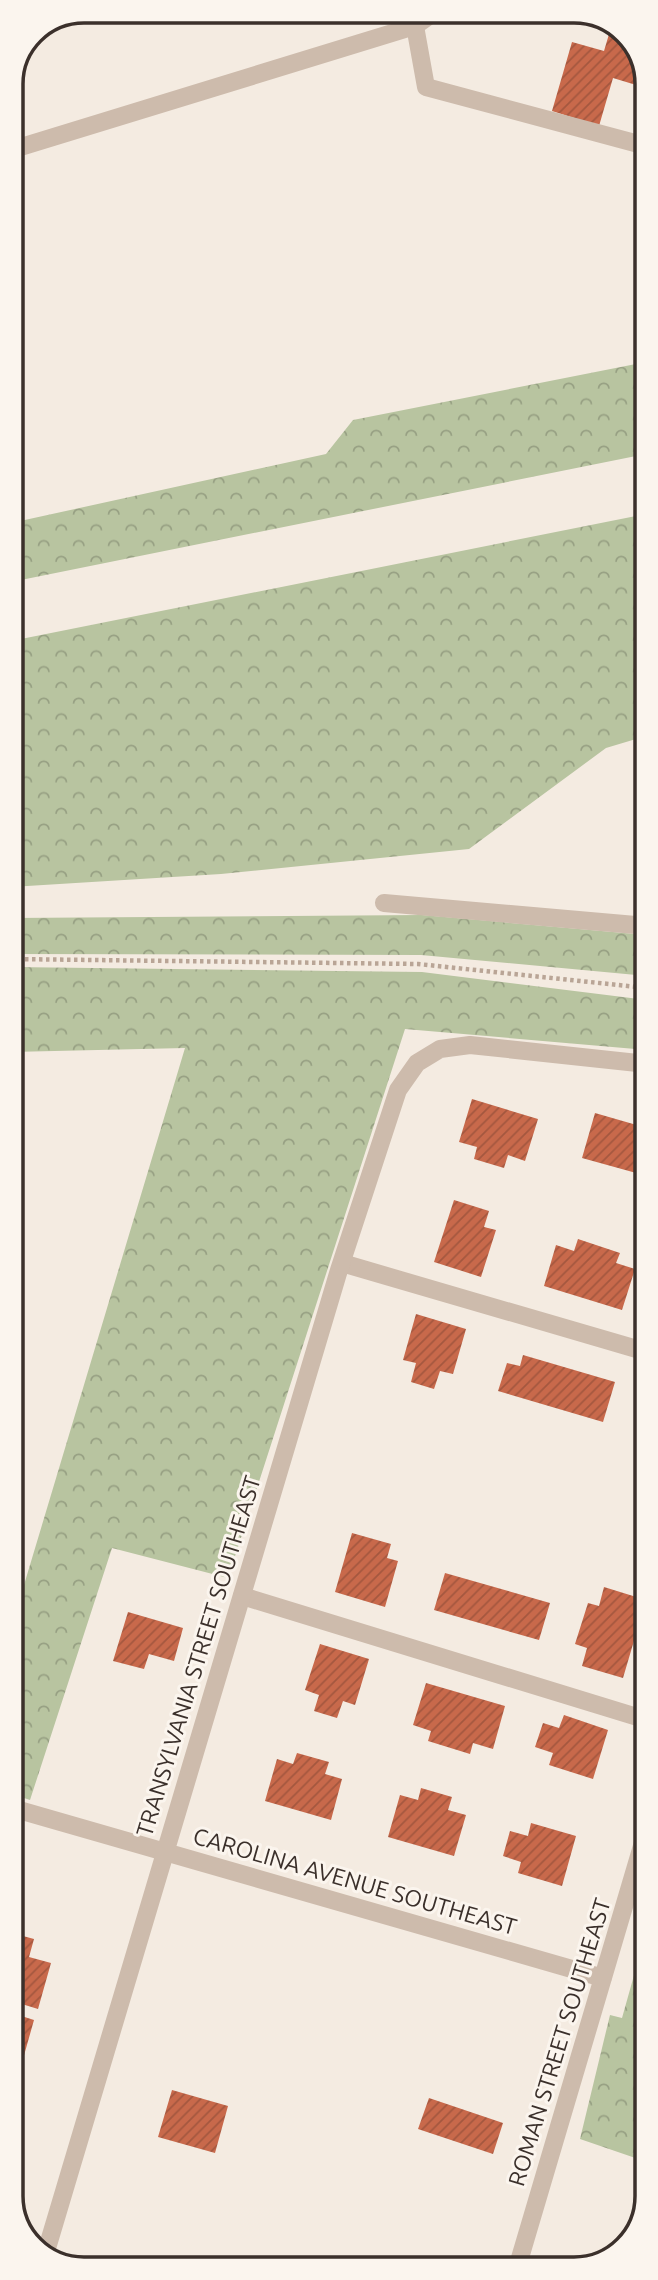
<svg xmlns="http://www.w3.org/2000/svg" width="658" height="2280" font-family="Ubuntu,sans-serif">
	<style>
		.forest { fill: url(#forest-crowns) }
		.building { fill: url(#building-hatch) }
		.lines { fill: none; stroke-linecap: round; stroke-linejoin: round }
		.path { stroke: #b9a596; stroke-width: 4.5; stroke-dasharray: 3.5 3.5; stroke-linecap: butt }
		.service { stroke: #cdbbac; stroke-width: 18 }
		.minor { stroke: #cdbbac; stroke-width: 18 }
		.labels { text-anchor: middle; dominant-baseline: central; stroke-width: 6; stroke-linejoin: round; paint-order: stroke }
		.street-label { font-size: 23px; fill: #3b302b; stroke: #fbf5ee }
		.rim { fill: none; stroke: #3b302b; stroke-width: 3.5 }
	</style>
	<defs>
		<pattern id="forest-crowns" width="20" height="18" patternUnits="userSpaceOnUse" patternTransform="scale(1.75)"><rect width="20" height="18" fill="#b8c4a0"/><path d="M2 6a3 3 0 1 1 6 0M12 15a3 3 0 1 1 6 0" fill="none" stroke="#97a083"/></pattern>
		<pattern id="building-hatch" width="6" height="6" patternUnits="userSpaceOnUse" patternTransform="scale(1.75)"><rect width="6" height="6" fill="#c8694b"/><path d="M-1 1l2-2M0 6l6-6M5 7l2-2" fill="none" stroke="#a4573f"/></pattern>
	</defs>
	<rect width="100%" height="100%" fill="#f4ebe1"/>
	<path class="forest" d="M646,362V454L11,582V523L326,454L353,420Z
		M646,514V736L606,748L469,849L221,874L11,887V641Z
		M422,915L647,935V976L421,955L11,954V918Z
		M11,967L422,972L647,1000V1050L405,1029L228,1578L112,1548L30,1800L12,1794V1625L185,1048L11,1052Z
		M647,1929V2162L580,2139L610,2015L622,2018Z"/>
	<path class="building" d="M612,24L623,29L646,69V88L613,78L599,126L552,111L572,42L604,51Z
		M472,1099L538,1119L525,1161L508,1155L504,1168L474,1159L477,1147L459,1142Z
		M595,1113L647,1128V1176L582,1158Z
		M454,1200L489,1211L484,1227L496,1230L481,1277L434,1262Z
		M578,1239L620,1253L616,1263L635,1269L622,1310L544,1286L556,1245L574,1251Z
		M416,1314L466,1329L453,1374L440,1371L434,1389L411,1382L416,1363L403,1360Z
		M523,1355L615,1382L603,1422L498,1391L507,1363L520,1366Z
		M646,1405H647V1447L634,1442Z
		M352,1533L391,1544L387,1558L398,1561L385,1607L335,1592Z
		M445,1573L550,1603L539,1640L434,1610Z
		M604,1587L646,1600L623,1678L582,1666L587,1648L575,1644L588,1603L599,1606Z
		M128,1612L183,1628L174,1661L149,1654L144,1669L113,1661Z
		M320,1644L369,1659L355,1705L343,1701L337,1718L314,1711L319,1695L305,1690Z
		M426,1683L505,1706L493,1749L473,1743L470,1754L428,1741L431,1731L413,1725Z
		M564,1715L608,1730L593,1779L549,1765L553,1753L535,1747L543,1723L559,1728Z
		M297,1753L329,1762L325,1774L342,1779L331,1820L265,1801L277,1759L293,1764Z
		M421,1788L452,1797L448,1810L466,1815L454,1856L388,1837L400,1795L418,1800Z
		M531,1823L576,1836L562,1886L518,1873L521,1862L503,1856L510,1831L528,1836Z
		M12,1933L34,1939L29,1957L51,1963L38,2009L12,2001Z
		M12,2013L34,2020L21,2066L12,2063Z
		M172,2090L228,2106L215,2153L158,2137Z
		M429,2098L503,2123L493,2154L418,2129Z"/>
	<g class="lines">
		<path class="path" d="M11,959L418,964L647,988"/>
		<path class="service" d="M415,26L426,87L646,146
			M11,150L415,26L436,11
			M342,1263L647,1352
			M242,1596L647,1720"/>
		<path class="minor" d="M384,903L647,926
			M12,1808L603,1978
			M45,2255L339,1270L398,1090L417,1063L440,1049L470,1045L647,1064
			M517,2268L647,1829"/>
	</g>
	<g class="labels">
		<g class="street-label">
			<text transform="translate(198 1656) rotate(-73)">TRANSYLVANIA STREET SOUTHEAST</text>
			<text transform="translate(355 1881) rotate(16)">CAROLINA AVENUE SOUTHEAST</text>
			<text transform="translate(559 2042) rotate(-73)">ROMAN STREET SOUTHEAST</text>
		</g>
	</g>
	<path d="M0 0H658V2280H0ZM84 23H574A61 61 0 0 1 635 84V2196A61 61 0 0 1 574 2257H84A61 61 0 0 1 23 2196V84A61 61 0 0 1 84 23Z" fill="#fbf5ee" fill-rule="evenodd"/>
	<path class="rim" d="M84 23H574A61 61 0 0 1 635 84V2196A61 61 0 0 1 574 2257H84A61 61 0 0 1 23 2196V84A61 61 0 0 1 84 23Z"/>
</svg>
